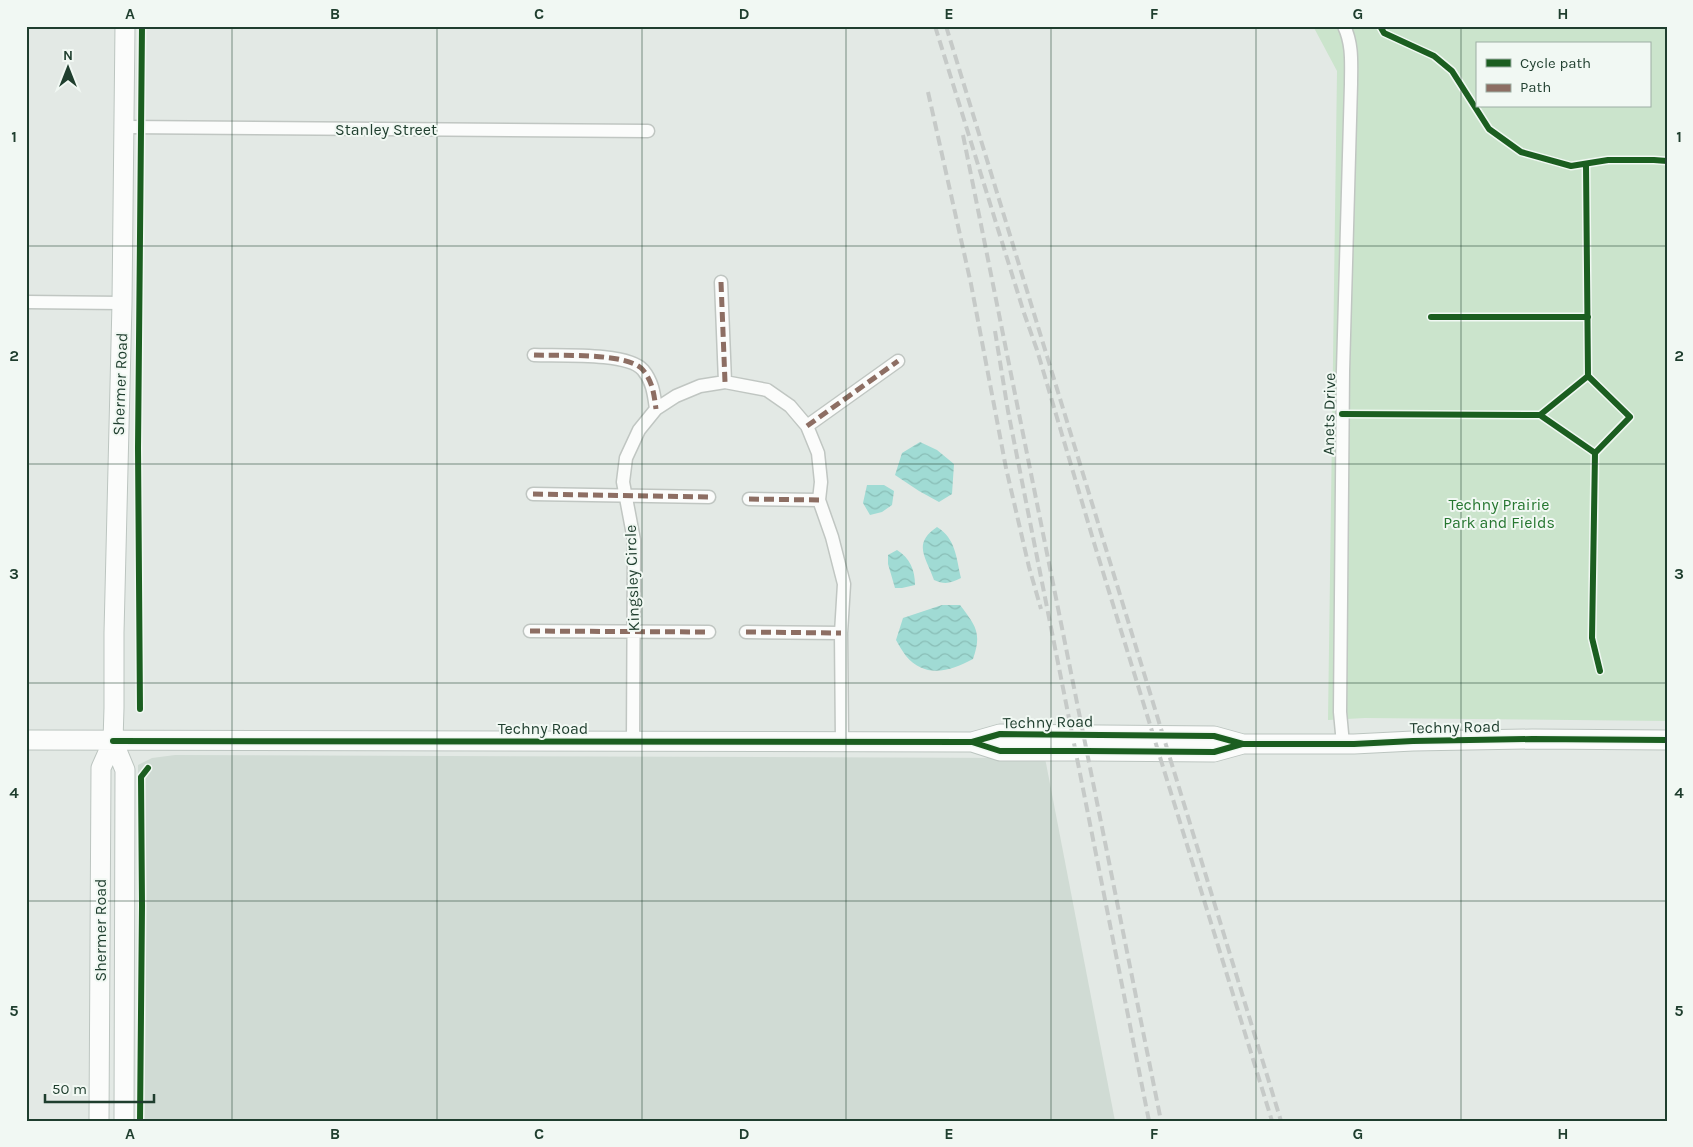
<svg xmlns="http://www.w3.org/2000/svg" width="1693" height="1147" font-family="Karla,sans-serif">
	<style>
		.built { fill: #d0dbd4 }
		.park { fill: #cbe4cc; fill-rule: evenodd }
		.water { fill: url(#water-waves) }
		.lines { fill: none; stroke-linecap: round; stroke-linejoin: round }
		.minor-casing { stroke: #c0c6c2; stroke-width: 15 }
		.secondary-casing { stroke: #bcc5c0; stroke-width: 21 }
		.minor { stroke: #fbfcfb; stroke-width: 12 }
		.secondary { stroke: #fbfcfb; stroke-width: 19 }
		.rail { stroke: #c6cac8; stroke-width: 4; stroke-dasharray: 10 5; stroke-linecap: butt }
		.quiet { stroke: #8d6e63; stroke-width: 5; stroke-dasharray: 10 5; stroke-linecap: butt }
		.cycleway-casing { stroke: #f1f8f3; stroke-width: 9 }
		.cycleway { stroke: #1b5e20; stroke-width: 6 }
		.grid { fill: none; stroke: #1f3e2e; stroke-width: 1; stroke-opacity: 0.55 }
		.labels { text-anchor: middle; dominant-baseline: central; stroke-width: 4; stroke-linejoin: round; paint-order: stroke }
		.street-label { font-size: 16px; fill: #1f3e2e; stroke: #f1f8f3 }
		.park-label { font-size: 16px; fill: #277731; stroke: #f1f8f3 }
		.neatline { fill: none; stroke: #1f3e2e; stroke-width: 2 }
		.grid-label { font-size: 16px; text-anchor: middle; font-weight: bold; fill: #1f3e2e }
	</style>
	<defs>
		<pattern id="water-waves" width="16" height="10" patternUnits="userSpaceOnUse" patternTransform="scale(1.25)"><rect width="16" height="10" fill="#a0dbd4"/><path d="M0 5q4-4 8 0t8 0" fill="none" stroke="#89bdb6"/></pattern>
	</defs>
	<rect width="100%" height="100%" fill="#e3e9e5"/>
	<path class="built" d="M175,755L1045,758L1115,1121H137L138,765L152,758Z"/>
	<path class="park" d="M1313,26H1667V721L1365,718L1328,720L1337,71ZM1477,44H1649V106H1477Z"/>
	<path class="water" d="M920,442L937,450L954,464L952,494L939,502L919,491L895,475L902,453Z
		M867,485H884L894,491L892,505L882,512L870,515L863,503Z
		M937,527C956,539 956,557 961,578C951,583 945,585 934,580C926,557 912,544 937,527Z
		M897,550C910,558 915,570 915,585L902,588H895L888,564V555Z
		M942,605H960C976,626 982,633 973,659C951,671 925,679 906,656C902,651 899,645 896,640L903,618Z"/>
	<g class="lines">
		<g class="minor-casing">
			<path id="minor" d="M125,127L648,131
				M721,282L725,382
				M26,302L122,303
				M534,355C558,356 628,352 643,370C653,382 654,395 656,409
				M807,426L898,361
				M533,494L709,497
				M749,499L819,500
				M530,631L709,632
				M746,632L841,633
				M633,742L634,540L623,482L626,458L639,430L656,409L676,396L700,386L725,382L767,390L790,406L807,426L818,453L821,482L819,500L832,537L844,584L841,633L842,742
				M1343,744L1340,712L1343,371L1351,84C1351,64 1353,45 1344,26"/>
		</g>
		<g class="secondary-casing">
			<path id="secondary" d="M26,740L972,742L1000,734L1214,736L1243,744H1354L1413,741L1532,739L1667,740
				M113,741L125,770L124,1121
				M972,742L1000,751H1086L1214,752L1243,744
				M99,1121L101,768L113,741L114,708V633L122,303L125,26"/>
		</g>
		<use href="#minor" class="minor"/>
		<use href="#secondary" class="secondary"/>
		<path class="rail" d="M935,26L1024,313L1037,350L1095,546L1272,1121
			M946,26L1281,1121
			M928,92L971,284L1006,468L1029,567L1041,609
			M963,135L1161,1121
			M995,331L1008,411L1149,1121"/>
		<path class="quiet" d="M721,282L725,382
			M534,355C558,356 628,352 643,370C653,382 654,395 656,409
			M807,426L898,361
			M533,494L709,497
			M749,499L819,500
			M530,631L709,632
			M746,632L841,633"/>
		<g class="cycleway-casing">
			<path id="cycleway" d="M1380,26L1384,33L1434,56L1452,71L1489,129L1521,152L1571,166L1608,160H1654L1667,161
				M1586,164L1588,376
				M1431,317H1588
				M1342,414L1540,415L1595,453L1630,417L1588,376L1540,415
				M1595,453L1592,638L1600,671
				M140,709L138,448L142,26
				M113,741L972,742L1000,734L1214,736L1243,744H1354L1413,741L1532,739L1667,740
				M972,742L1000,751H1086L1214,752L1242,744
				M140,1121L142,906L141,777L148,768"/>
		</g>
		<use href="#cycleway" class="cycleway"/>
	</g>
	<path class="grid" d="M232,26V1121M437,26V1121M642,26V1121M846,26V1121M1051,26V1121M1256,26V1121M1461,26V1121M26,246H1667M26,464H1667M26,683H1667M26,901H1667"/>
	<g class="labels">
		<g class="street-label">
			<text x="386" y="129">Stanley Street</text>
			<text transform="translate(120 384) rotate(-88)">Shermer Road</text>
			<text transform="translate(1329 414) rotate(-89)">Anets Drive</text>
			<text transform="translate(632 578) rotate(-92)">Kingsley Circle</text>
			<text transform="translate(1048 722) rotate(-1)">Techny Road</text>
			<text transform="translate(1455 727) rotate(-1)">Techny Road</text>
			<text x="543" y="728">Techny Road</text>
			<text transform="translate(100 930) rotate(-90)">Shermer Road</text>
		</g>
		<g class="park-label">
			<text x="1499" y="504">Techny Prairie<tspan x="1499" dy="18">Park and Fields</tspan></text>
		</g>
	</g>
	<rect width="1693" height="1147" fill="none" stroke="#f1f8f3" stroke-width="55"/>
	<rect x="1476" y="42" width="175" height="65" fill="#f1f8f3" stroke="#9daea4"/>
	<rect x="1486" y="59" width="25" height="8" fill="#1b5e20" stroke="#9daea4"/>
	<text x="1520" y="68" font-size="15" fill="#1f3e2e">Cycle path</text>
	<rect x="1486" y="84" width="25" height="8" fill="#8d6e63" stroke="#9daea4"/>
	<text x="1520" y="92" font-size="15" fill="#1f3e2e">Path</text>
	<g transform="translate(68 68)" stroke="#f1f8f3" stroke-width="4" paint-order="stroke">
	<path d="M0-4L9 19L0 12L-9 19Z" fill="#1f3e2e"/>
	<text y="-8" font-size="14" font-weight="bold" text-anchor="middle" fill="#1f3e2e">N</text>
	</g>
	<path d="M45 1094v8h109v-8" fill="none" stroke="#1f3e2e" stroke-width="2.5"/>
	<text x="52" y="1094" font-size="15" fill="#1f3e2e" stroke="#f1f8f3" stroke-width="4" paint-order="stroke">50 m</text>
	<rect x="28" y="28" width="1638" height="1092" class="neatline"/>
	<g class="grid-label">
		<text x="130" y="19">A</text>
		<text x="335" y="19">B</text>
		<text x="539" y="19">C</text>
		<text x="744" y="19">D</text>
		<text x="949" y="19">E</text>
		<text x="1154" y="19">F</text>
		<text x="1358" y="19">G</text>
		<text x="1563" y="19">H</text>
		<text x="14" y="142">1</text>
		<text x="1679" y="142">1</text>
		<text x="14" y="361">2</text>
		<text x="1679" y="361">2</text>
		<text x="14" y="579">3</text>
		<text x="1679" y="579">3</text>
		<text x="14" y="798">4</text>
		<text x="1679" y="798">4</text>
		<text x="14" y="1016">5</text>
		<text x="1679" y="1016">5</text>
		<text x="130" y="1139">A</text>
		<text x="335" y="1139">B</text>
		<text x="539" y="1139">C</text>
		<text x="744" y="1139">D</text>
		<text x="949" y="1139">E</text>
		<text x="1154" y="1139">F</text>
		<text x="1358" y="1139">G</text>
		<text x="1563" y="1139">H</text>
	</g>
</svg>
